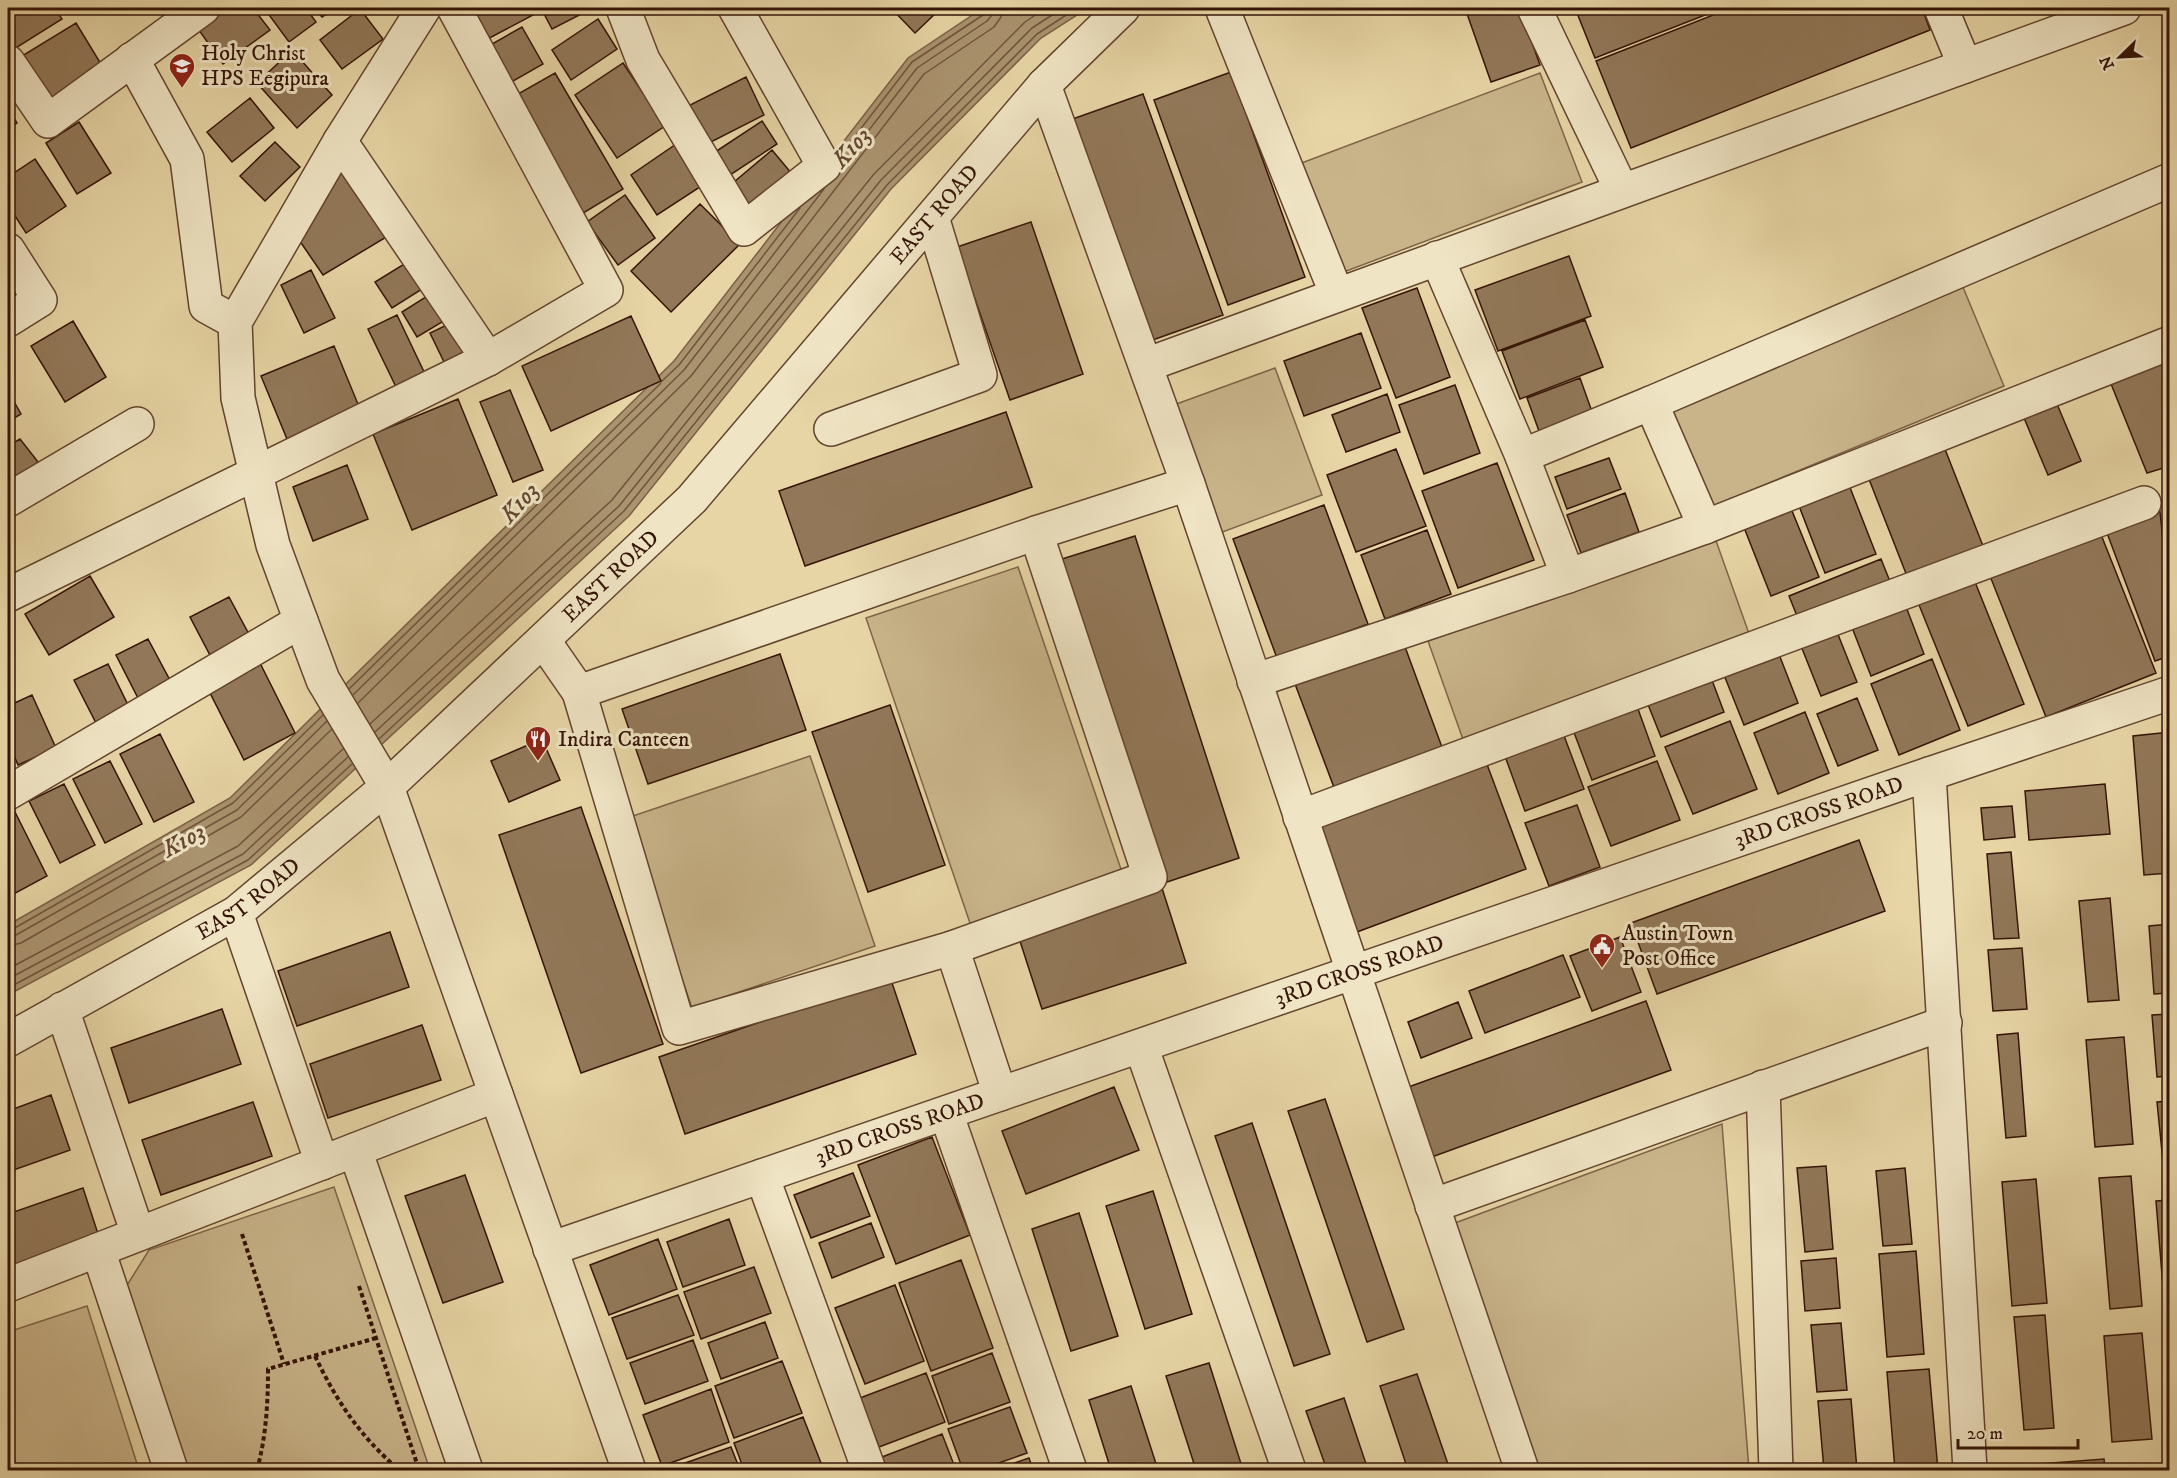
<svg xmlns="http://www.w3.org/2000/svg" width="2177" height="1478" font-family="'IM FELL DW Pica',serif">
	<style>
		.green { fill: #c9b48a; stroke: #7f6448; stroke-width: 1.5 }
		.water { fill: #aa936f; stroke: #7b6045; stroke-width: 1.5 }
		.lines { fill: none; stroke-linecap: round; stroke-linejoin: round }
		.shore { stroke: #70543b; stroke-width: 1.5 }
		.building { fill: #927859; stroke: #351407; stroke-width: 1.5 }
		.minor-casing { stroke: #62442e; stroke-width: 36 }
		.tertiary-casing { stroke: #62442e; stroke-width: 36 }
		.path { stroke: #351407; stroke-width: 4; stroke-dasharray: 4.5 3; stroke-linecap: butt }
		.minor { stroke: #efe4c4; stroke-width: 33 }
		.tertiary { stroke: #efe4c4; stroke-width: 33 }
		.labels { text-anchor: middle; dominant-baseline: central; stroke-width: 6; stroke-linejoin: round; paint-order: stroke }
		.poi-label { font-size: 22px; fill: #351407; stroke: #efe4c4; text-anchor: start }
		.street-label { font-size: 22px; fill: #351407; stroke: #efe4c4 }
		.water-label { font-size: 24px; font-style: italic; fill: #644731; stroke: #efe4c4 }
	</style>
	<rect width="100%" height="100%" fill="#e7d5a5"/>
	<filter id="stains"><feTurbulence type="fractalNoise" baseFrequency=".00333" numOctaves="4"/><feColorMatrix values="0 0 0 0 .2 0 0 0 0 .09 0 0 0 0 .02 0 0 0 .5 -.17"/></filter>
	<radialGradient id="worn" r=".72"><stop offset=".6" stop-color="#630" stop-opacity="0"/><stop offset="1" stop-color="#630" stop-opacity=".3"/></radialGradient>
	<path class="green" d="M1540,73L1582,182L1341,273L1299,164Z
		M1960,280L2004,386L1708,508L1664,402Z
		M1275,368L1322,495L1217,534L1171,406Z
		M1715,538L1752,642L1465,745L1428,641Z
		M1018,567L1123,875L971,926L866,618Z
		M810,756L875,946L692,1008L627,818Z
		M1722,1124L1749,1470H1539L1455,1223Z
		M334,1187L430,1470H183L124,1290L149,1250Z
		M87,1306L139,1470H18L8,1438V1332Z"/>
	<path class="water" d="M983,8H1088L1041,38L891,189L629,516L251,865L8,995V925L230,798L674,361L908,58Z"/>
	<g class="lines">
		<path class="shore" d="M839,157L912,62L983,15L985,8
			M842,165L917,68L987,21L992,15L993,8
			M662,381L679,365L800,208
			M349,689L661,383
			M353,695L684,370L824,189
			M358,703L691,376L924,74L994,27L1001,17L1002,8
			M370,724L612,500L874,174L1025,22L1046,8
			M375,732L619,506L881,180L1032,28L1063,8
			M379,739L624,511L887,185L1037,34L1077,8
			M8,929H13L233,803L323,715
			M8,937L16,935L237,810L327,721
			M8,946L21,943L241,817L332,729
			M8,969L238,846L343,749
			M8,979L243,854L348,757
			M8,988L248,860L352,764"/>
	</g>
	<path class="building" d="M8,8H55L62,19L11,51L8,46Z
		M222,8H253L270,30L223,64L196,26Z
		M264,8H306L316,22L289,42Z
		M314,8H336L322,17Z
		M474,8H528L533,15L482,42L466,11Z
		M541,8H593L552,29Z
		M891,8H935L938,11L915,33Z
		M1465,8H1520L1540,65L1491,82Z
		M1575,8H1723L1595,58Z
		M1731,8H1922L1930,30L1631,148L1596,61Z
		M360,9L383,39L342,69L320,40Z
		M598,19L617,49L571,80L552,50Z
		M76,23L104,69L50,101L22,56Z
		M522,27L543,64L506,85L485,48Z
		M292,50L332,95L297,128L257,83Z
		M623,63L665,126L617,158L575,95Z
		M1231,72L1305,277L1228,305L1154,100Z
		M555,73L623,189L580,215L511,98Z
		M746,77L764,115L705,145L686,107Z
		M1143,94L1223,315L1147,342L1067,121Z
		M250,98L274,128L232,162L207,132Z
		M8,107L17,123L8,129Z
		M762,121L777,144L724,179L709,156Z
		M79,122L111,173L77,194L46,143Z
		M682,140L709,181L657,215L631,175Z
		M275,142L300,167L265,201L240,176Z
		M772,150L792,174L749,211L728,187Z
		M342,156L388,236L323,275L295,234Z
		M35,159L66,206L26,233L8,205V177Z
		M625,195L655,238L618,265L587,222Z
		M700,204L740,244L671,312L631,271Z
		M1031,222L1083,374L1010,400L957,247Z
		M1569,256L1591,316L1498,351L1475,290Z
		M414,258L430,284L392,308L375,282Z
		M8,264L22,287L8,296Z
		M311,270L335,318L304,333L281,285Z
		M1417,288L1450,377L1396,398L1362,308Z
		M432,293L447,319L417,337L402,312Z
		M397,315L426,376L398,391L368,329Z
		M631,316L661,381L551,431L522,366Z
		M1585,320L1603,367L1520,399L1502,351Z
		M73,321L106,377L65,402L31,346Z
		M455,321L473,355L447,368L430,333Z
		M1361,333L1381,388L1304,416L1284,361Z
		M334,346L360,409L287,439L261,376Z
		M2170,349V466L2147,473L2107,374Z
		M1580,378L1596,423L1543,442L1527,398Z
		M1455,385L1480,453L1424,474L1399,405Z
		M510,390L543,470L513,482L480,402Z
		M8,391L21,414L8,422Z
		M1387,394L1400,432L1346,452L1332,415Z
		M458,399L497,495L412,530L373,434Z
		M2057,404L2081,461L2048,475L2024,418Z
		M1006,412L1032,487L805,566L779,491Z
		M20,439L38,462L8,486V446Z
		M1941,439L1983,546L1907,576L1865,469Z
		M1396,449L1426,526L1356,552L1327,475Z
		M1609,458L1621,489L1567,509L1555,477Z
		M1497,463L1534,560L1458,588L1422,491Z
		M347,465L368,519L313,541L293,487Z
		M1849,485L1876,554L1825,573L1799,506Z
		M1625,493L1639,532L1581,553L1567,515Z
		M2159,503L2170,603V656L2155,661L2104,525Z
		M1324,505L1368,624L1277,658L1233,539Z
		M1790,506L1819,577L1771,596L1743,525Z
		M2098,527L2156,673L2046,717L1988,571Z
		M1427,530L1451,594L1385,619L1361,555Z
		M1135,536L1239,858L1167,882L1062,559Z
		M1881,559L1893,589L1801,626L1789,596Z
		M90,576L114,617L49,655L25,614Z
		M1973,577L2024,704L1968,726L1917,600Z
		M229,597L251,638L212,659L190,617Z
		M1905,604L1924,654L1871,676L1851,625Z
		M1837,632L1857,682L1821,696L1801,646Z
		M1401,636L1446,758L1338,798L1292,676Z
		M148,639L172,684L140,702L116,655Z
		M1775,644L1798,703L1744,725L1720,665Z
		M780,654L806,730L648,784L622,709Z
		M1932,659L1960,730L1899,755L1871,684Z
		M260,663L295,733L244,760L208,689Z
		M108,664L129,707L96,723L74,680Z
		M1707,667L1724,712L1661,737L1643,692Z
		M32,695L56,748L18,765L8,741V706Z
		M1634,698L1655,756L1592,780L1570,722Z
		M1857,698L1878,750L1838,766L1817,714Z
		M890,705L945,865L868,892L812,732Z
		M1805,712L1829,773L1778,794L1754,733Z
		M1730,721L1757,789L1693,814L1665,747Z
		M1560,725L1584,789L1525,811L1502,748Z
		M2170,732V873L2144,875L2133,736Z
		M160,734L194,802L154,822L120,754Z
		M542,739L560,780L509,802L491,761Z
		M1485,759L1526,869L1357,932L1316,821Z
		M110,761L142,824L105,843L73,779Z
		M1657,761L1680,820L1611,846L1588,787Z
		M64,784L95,845L60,863L29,801Z
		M2105,784L2110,834L2029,840L2025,791Z
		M1577,805L1600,867L1549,886L1525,823Z
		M2012,806L2015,837L1984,840L1981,808Z
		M581,807L663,1044L581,1073L499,835Z
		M15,812L47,876L8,897V816Z
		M1859,840L1885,911L1657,994L1631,923Z
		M2011,852L2019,938L1994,939L1987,854Z
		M1161,885L1186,963L1042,1009L1017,932Z
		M2110,898L2119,1000L2088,1002L2079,901Z
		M2170,924V993L2154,994L2149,926Z
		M390,932L409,987L297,1026L278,971Z
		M1620,937L1641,992L1592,1011L1570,956Z
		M2022,948L2027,1009L1993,1011L1988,950Z
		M1563,955L1580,997L1485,1033L1469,991Z
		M890,977L916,1054L685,1134L659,1057Z
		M1646,1001L1671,1070L1429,1158L1403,1089Z
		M1458,1002L1472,1038L1421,1058L1408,1022Z
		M222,1009L241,1064L129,1103L111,1048Z
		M2170,1014V1076L2157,1077L2152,1015Z
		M422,1025L441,1080L328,1118L310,1064Z
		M2018,1033L2026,1136L2006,1138L1997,1035Z
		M2124,1037L2133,1144L2095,1147L2086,1040Z
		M1114,1087L1139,1150L1026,1194L1002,1131Z
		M51,1095L70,1150L8,1172V1111Z
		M1325,1099L1404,1329L1367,1342L1288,1111Z
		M2170,1101V1171L2164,1172L2157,1102Z
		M253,1102L272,1156L161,1195L142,1140Z
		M1252,1123L1330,1354L1294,1366L1215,1136Z
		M932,1137L970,1235L896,1264L858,1165Z
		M1826,1166L1833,1249L1805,1252L1797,1168Z
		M1905,1168L1912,1244L1883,1246L1876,1171Z
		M853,1173L870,1216L811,1238L794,1195Z
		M465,1175L503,1282L443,1303L405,1196Z
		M2131,1176L2142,1306L2110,1309L2099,1178Z
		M2036,1179L2047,1303L2012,1306L2002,1182Z
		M83,1188L101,1243L8,1276V1214Z
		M1153,1191L1192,1314L1145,1329L1106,1206Z
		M2170,1200V1311L2165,1312L2156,1201Z
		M1079,1213L1118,1336L1071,1351L1032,1229Z
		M729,1219L745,1265L683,1287L667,1242Z
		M871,1223L884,1257L832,1278L819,1243Z
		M658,1239L677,1289L609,1315L590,1265Z
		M1916,1251L1924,1354L1887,1357L1879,1254Z
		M1836,1258L1840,1308L1805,1311L1801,1261Z
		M961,1260L993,1348L931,1371L899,1283Z
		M754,1267L771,1313L701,1339L684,1292Z
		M895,1285L924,1361L865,1384L835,1308Z
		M678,1295L694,1335L627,1359L612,1318Z
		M2045,1315L2054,1428L2024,1430L2014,1317Z
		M765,1322L778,1358L721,1379L708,1343Z
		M1841,1323L1847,1390L1817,1392L1811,1325Z
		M2165,1330H2170V1383Z
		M2142,1333L2152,1439L2112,1442L2104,1336Z
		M693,1340L708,1381L645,1404L630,1363Z
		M992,1353L1010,1402L949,1424L932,1376Z
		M782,1361L802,1413L734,1438L715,1386Z
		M1209,1363L1243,1470H1196L1166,1376Z
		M1929,1369L1938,1470H1895L1887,1372Z
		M926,1373L945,1422L879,1447L860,1398Z
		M1417,1374L1450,1470H1408L1380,1386Z
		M1131,1386L1158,1470H1111L1089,1400Z
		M711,1389L729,1442L662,1466L643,1415Z
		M1344,1398L1368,1470H1327L1306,1411Z
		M1851,1399L1857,1470H1824L1818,1401Z
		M1010,1407L1027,1453L979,1470H963L948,1429Z
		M803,1417L821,1463L801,1470H744L734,1443Z
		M942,1434L956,1470H887L882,1457Z
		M731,1447L740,1470H665Z
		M1029,1458L1033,1470H994Z
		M2104,1459L2105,1470H2026V1465Z"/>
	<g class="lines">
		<g class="minor-casing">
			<g id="minor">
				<path d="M424,8L340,141L235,322L238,398L273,545L301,621L323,680L387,787L629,1470"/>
				<path d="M623,8L643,60L744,229L824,166L735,8"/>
				<path d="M1222,8L1337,295"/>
				<path d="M1534,8L1622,191"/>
				<path d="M1941,8L1965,66"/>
				<path d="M132,59L187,159L206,306L235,322"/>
				<path d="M8,62L48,121L203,8"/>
				<path d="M1044,85L1188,484L1522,1470"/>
				<path d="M340,141L488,359"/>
				<path d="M8,250L40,300L8,320"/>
				<path d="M1437,258L1522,456L1568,576"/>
				<path d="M1146,365L2124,8"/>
				<path d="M831,429L980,375L932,217"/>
				<path d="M1522,456L1651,403"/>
				<path d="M8,500L137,424"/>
				<path d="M1705,527L1651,403L2170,180"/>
				<path d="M8,595L488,359L606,290L454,8"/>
				<path d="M543,640L579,692L1036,533L1188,484"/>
				<path d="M1254,681L1568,576L1705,527L2170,343"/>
				<path d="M579,692L679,1028L952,948"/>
				<path d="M1929,774L1970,1470"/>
				<path d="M8,793L301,621"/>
				<path d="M1300,817L2144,503"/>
				<path d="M236,913L322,1163"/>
				<path d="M62,1009L138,1234"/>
				<path d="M1141,1046L1289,1470"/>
				<path d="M1763,1087L1776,1470"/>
				<path d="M1000,1094L952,948L1150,877L1036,533"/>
				<path d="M946,1113L1070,1470"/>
				<path d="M355,1150L466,1470"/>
				<path d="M762,1176L869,1470"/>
				<path d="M1432,1206L1945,1023"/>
				<path id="s1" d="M550,1249L1929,774L2170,693"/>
				<path d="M98,1250L171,1470"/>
				<path d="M8,1285L496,1095"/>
			</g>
		</g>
		<g class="tertiary-casing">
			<g id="tertiary">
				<path id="s2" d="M8,1040L236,913L387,787L692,499L1044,85L1123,8"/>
			</g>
		</g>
		<path class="path" d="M242,1234L284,1364
			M359,1286L419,1470
			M315,1356C337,1402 360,1436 399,1470
			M257,1470C266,1437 268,1404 268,1369L376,1338"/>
		<use href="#minor" class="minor"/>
		<use href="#tertiary" class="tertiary"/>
	</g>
	<defs>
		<g id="school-pin" transform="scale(1.35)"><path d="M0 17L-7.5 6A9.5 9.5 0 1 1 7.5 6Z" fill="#8f2418" stroke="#efe4c4"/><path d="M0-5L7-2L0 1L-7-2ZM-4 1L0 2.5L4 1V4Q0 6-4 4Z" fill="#fff"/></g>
		<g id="restaurant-pin" transform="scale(1.35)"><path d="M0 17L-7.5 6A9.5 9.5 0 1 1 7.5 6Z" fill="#8f2418" stroke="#efe4c4"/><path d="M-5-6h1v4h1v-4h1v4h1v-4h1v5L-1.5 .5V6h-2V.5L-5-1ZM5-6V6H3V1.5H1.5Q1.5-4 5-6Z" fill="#fff"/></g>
		<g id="civic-pin" transform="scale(1.35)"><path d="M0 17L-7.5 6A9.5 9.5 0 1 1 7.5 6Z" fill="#8f2418" stroke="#efe4c4"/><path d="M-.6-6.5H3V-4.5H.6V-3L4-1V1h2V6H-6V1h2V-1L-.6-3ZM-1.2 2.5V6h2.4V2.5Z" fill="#fff"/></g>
	</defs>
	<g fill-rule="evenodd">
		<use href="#school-pin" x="182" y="66"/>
		<use href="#restaurant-pin" x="538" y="739"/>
		<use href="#civic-pin" x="1602" y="946"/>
	</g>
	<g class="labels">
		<g class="poi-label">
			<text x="201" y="53">Holy Christ<tspan x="201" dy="25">HPS Eegipura</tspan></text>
			<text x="558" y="739">Indira Canteen</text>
			<text x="1622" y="933">Austin Town<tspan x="1622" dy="25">Post Office</tspan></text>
		</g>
		<g class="street-label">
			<text stroke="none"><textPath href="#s2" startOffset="1251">EAST ROAD</textPath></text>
			<text stroke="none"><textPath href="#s2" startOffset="765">EAST ROAD</textPath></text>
			<text stroke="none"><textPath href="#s1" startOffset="1342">3RD CROSS ROAD</textPath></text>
			<text stroke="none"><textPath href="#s2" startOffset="279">EAST ROAD</textPath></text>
			<text stroke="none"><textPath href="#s1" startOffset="856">3RD CROSS ROAD</textPath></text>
			<text stroke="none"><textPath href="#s1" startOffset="370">3RD CROSS ROAD</textPath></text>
		</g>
		<g class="water-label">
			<text transform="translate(852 148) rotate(-47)">K103</text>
			<text transform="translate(520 503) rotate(-47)">K103</text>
			<text transform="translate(184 841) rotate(-28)">K103</text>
		</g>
	</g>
	<rect width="2177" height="1478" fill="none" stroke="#e7d5a5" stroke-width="30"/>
	<rect x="9" y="9" width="2159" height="1460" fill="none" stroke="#351407" stroke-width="3"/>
	<rect x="15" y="15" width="2147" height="1448" fill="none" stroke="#351407" stroke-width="1.5"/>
	<g transform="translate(2120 57) rotate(246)" stroke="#efe4c4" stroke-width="4.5" paint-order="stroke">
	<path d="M0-4.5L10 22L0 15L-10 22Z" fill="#351407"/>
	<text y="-9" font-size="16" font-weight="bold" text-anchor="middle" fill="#351407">N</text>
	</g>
	<path d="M1958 1439v9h120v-9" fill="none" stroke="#351407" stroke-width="3"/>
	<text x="1967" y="1439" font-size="18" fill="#351407" stroke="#efe4c4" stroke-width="4.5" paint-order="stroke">20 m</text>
	<rect width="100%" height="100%" filter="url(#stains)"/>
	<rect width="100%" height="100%" fill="url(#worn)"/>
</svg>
